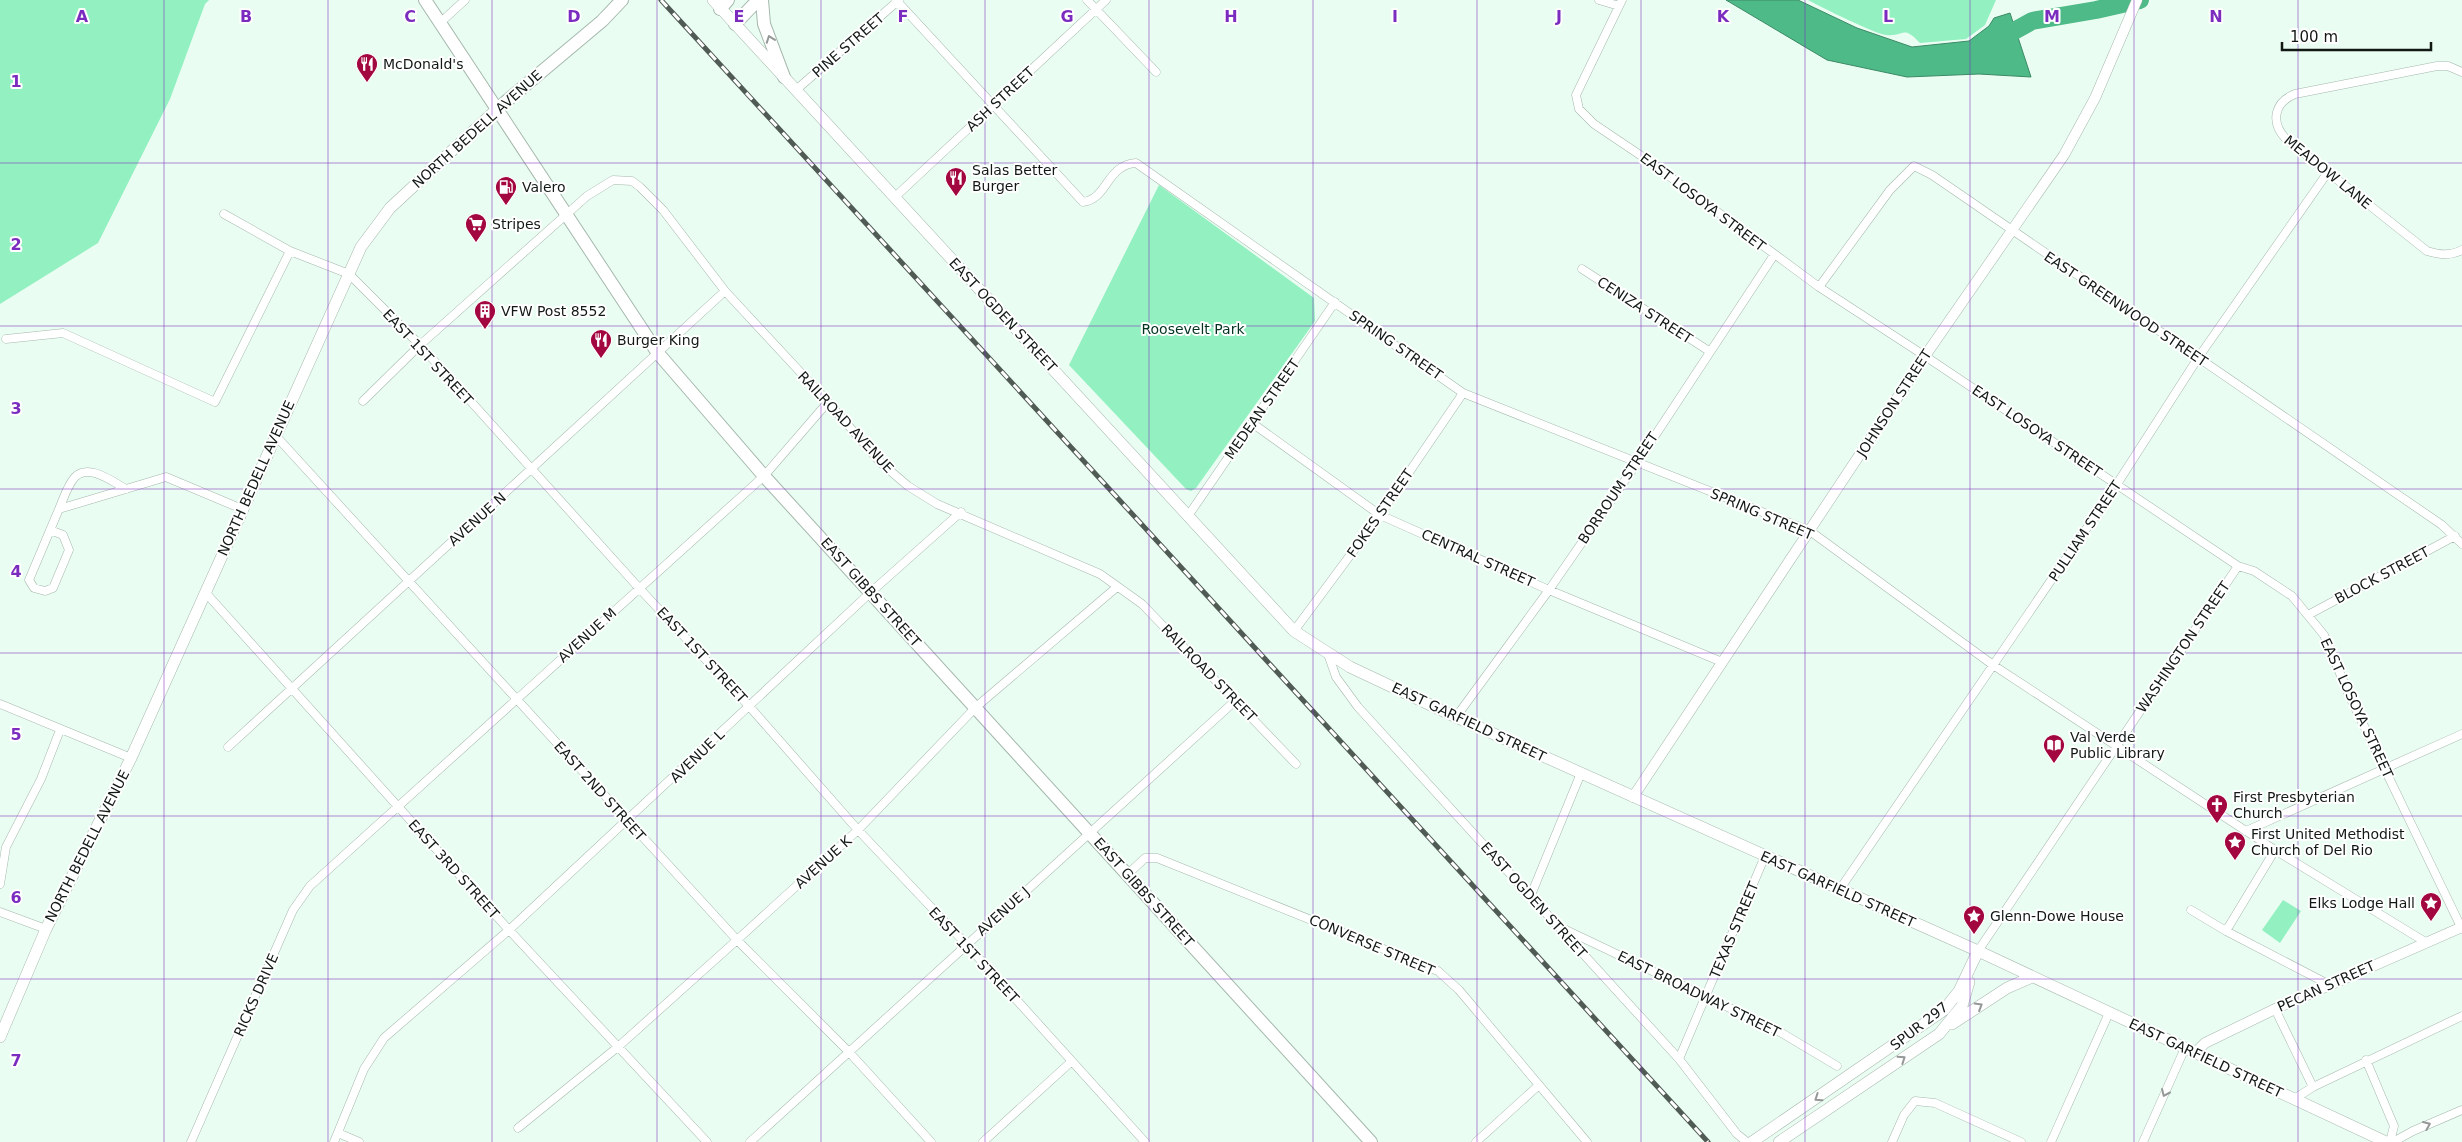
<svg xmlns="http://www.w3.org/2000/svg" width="2462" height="1142" font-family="'DejaVu Sans',sans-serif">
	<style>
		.green { fill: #93f0c0 }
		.water { fill: #4eba88; stroke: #3c8a66 }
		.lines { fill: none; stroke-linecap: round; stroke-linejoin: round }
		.river { stroke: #4eba88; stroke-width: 18 }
		.minor-casing { stroke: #a5b8ad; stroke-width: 9 }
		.tertiary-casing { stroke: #a5b8ad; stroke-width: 11 }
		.secondary-casing { stroke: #a5b8ad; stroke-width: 12 }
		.primary-casing { stroke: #a5b8ad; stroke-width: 14 }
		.trunk-casing { stroke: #a5b8ad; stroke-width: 14 }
		.minor { stroke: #fff; stroke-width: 8 }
		.tertiary { stroke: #fff; stroke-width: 10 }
		.secondary { stroke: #fff; stroke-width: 11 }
		.primary { stroke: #fff; stroke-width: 12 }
		.trunk { stroke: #fff; stroke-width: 12 }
		.rail-casing { stroke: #515b55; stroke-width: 5 }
		.rail { stroke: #fff; stroke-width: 3; stroke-dasharray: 9; stroke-linecap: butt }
		.oneway { stroke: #949896 }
		.grid { fill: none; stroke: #7b2cbf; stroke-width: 1; stroke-opacity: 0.55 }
		.labels { text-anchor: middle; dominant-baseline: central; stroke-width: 4; stroke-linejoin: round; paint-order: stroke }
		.street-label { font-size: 14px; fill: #121915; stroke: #fff }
		.poi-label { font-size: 14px; fill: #121915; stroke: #fff; text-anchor: start }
		.park-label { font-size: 14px; fill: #023320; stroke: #fff }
		.grid-label { font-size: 16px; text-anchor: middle; font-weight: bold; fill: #7b2cbf; stroke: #fff; stroke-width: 4; stroke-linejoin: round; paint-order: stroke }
	</style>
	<rect width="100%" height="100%" fill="#eafdf2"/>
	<path class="green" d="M0,0H209L205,4L170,99L98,243L0,304Z
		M1808,0H1996L1985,25L1966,39L1920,43C1902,24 1906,37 1886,35C1875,34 1821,7 1808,0Z
		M1159,185L1314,298L1315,321L1196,488L1191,491L1186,489L1069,365Z
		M2283,900L2301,911L2280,943L2262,930Z"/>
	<path class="water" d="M1726,0H1798L1857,28L1912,47L1969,41L1989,26L1994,18L2010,13L2031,77L1979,74L1907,77L1827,60Z"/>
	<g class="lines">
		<path class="river" d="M1996,41L2032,21L2096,10L2140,0"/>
		<g class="minor-casing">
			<path id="minor" d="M896,0L1083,202C1108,199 1106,165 1136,163L1463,393L1810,531L1993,665L2275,850L2427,943
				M1087,0L1156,72
				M1599,0L1619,6
				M1622,0L1576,95L1579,109L1594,124L1646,159L1819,287L1925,356L2238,566L2254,571L2292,596L2324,635L2349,695L2462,929
				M441,22L465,0
				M2462,72L2448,66H2437L2295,94C2275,102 2270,121 2285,138L2427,251C2440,255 2449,256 2462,250
				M796,90L899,0
				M895,197L1106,0
				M224,214L290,251L349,274L420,345L639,588L749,706L858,830L966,944L1145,1142
				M1582,269L1709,351
				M1819,287L1890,190L1914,166L1932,175L2442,525L2462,544
				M6,339L63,333L215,402L290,251
				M363,401L420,345L587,196L613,180L632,181L640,187L663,210L725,291L828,402L880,462L908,486L937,504L1100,574L1142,604L1296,764
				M1252,423L1380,515L1549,590L1722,662
				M275,435L737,940L849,1052L931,1142
				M59,509C63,500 68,484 75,477C89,463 113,482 126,489
				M1188,516L1335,302
				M50,530L63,535L69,550L53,588L45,591L34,588L29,580L59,509L166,477L242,509
				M205,592L509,930L707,1142
				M2308,615L2455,536
				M1294,631L1380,515L1463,393
				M1328,654L1336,677L1358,707L1679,1059L1737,1134L1747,1142
				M0,704L131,758
				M1456,717L1549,590L1637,463L1774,255
				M228,747L725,291
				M2246,831L2462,734
				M1128,874L1145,858H1157L1438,971L1459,990L1587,1142
				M0,884L6,847L41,779L60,730
				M1840,889L2117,484L2198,358L2328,172
				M1531,895L1581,773
				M2191,910L2226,931L2328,984
				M0,912L46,929
				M1562,928L1780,1032L1837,1066
				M2226,931L2275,850
				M1978,951L2238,566
				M2275,1009L2313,1087
				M1679,1059L1765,856
				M2366,1060L2394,1126L2390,1142
				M2294,1099L2313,1087L2462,1016
				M518,1128L619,1046L737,940L858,830L976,707L1117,587
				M338,1133L359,1142
				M191,1142L293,910L310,886L764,476L828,402
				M334,1142L364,1069L384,1038L509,930L871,592L961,512
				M750,1142L1235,701
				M983,1142L1072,1061
				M1476,1142L1539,1085
				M1892,1142L1904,1115L1915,1101L1935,1103L2021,1142
				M2051,1142L2109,1013
				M2143,1142L2185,1048
				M2393,1142L2413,1131L2462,1110"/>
		</g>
		<g class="tertiary-casing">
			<path id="tertiary" d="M1633,797L1925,356L2064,155L2095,98L2137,0
				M2195,1053L2205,1043L2275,1009L2462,927"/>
		</g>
		<g class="secondary-casing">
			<path id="secondary" d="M713,0L1294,631L1350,667L1456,717L1978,951L2386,1142
				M1952,1024L2007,988L2032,977
				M0,1037L46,929L131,758L361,247L390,208L496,110
				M1752,1142L1944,1010L1959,991L1978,951
				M1779,1142L1939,1034L1962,1006L1969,982"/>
		</g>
		<g class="primary-casing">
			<path id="primary" d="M762,0L764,24L784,77
				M720,9L728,0
				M735,24L758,0
				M496,110L602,21L622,0"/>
		</g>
		<g class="trunk-casing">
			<path id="trunk" d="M425,0L657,352L764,476L1371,1142"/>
		</g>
		<use href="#minor" class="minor"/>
		<use href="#tertiary" class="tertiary"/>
		<use href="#secondary" class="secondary"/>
		<use href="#primary" class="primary"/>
		<use href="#trunk" class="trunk"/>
		<g class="rail-casing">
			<path id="rail" d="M661,0L1708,1142"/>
		</g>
		<use href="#rail" class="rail"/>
	</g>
	<defs><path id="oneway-chevron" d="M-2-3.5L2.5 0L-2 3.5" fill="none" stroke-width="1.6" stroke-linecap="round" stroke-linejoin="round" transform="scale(1.25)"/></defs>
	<g class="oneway">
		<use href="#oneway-chevron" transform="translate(770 39) rotate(-110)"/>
		<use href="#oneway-chevron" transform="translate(1979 1006) rotate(-31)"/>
		<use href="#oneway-chevron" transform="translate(1902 1059) rotate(-34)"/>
		<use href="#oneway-chevron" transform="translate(2165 1093) rotate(114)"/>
		<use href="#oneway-chevron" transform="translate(1818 1098) rotate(146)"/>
		<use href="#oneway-chevron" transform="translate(2427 1125) rotate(-23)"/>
	</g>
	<path class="grid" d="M164,0V1142M328,0V1142M492,0V1142M657,0V1142M821,0V1142M985,0V1142M1149,0V1142M1313,0V1142M1477,0V1142M1641,0V1142M1805,0V1142M1970,0V1142M2134,0V1142M2298,0V1142M0,163H2462M0,326H2462M0,489H2462M0,653H2462M0,816H2462M0,979H2462"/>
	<defs>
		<g id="restaurant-pin" transform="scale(1.125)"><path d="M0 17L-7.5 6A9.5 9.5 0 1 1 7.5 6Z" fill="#a3073f" stroke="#fff"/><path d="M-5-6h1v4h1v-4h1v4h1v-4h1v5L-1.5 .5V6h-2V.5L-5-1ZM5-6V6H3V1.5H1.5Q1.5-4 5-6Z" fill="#fff"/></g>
		<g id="fuel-pin" transform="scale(1.125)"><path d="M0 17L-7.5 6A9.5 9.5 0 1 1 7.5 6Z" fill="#a3073f" stroke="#fff"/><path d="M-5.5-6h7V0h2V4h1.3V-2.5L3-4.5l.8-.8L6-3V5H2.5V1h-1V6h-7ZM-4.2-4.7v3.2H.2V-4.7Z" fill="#fff"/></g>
		<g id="supermarket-pin" transform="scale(1.125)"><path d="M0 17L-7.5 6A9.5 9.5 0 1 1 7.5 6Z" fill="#a3073f" stroke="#fff"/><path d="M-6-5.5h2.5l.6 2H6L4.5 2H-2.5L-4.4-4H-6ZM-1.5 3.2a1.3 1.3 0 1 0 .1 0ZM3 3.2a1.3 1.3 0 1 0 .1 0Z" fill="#fff"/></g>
		<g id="building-pin" transform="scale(1.125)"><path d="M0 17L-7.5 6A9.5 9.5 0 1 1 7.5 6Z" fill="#a3073f" stroke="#fff"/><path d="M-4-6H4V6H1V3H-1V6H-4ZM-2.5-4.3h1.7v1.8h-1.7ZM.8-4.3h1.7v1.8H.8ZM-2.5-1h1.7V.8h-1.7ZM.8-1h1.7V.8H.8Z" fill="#fff"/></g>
		<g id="library-pin" transform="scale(1.125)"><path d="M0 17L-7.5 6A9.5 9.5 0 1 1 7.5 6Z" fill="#a3073f" stroke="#fff"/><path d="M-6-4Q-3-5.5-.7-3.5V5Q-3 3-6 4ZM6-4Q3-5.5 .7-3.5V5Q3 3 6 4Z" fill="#fff"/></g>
		<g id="church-pin" transform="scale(1.125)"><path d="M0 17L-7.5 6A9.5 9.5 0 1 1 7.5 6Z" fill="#a3073f" stroke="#fff"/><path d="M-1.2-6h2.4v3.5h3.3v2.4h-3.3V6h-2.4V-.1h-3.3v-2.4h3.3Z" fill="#fff"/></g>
		<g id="sight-pin" transform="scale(1.125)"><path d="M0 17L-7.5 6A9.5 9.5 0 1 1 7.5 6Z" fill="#a3073f" stroke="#fff"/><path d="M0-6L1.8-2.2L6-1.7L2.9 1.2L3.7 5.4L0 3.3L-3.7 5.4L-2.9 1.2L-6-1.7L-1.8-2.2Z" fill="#fff"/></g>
	</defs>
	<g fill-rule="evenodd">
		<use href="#restaurant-pin" x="367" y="64"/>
		<use href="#restaurant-pin" x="956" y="178"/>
		<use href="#fuel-pin" x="506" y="187"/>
		<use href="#supermarket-pin" x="476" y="224"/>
		<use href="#building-pin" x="485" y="311"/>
		<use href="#restaurant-pin" x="601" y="340"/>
		<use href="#library-pin" x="2054" y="745"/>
		<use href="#church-pin" x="2217" y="805"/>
		<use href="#sight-pin" x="2235" y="842"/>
		<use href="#sight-pin" x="2431" y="903"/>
		<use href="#sight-pin" x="1974" y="916"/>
	</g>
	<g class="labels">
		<g class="street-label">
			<text transform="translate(848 45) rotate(-41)">PINE STREET</text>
			<text transform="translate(1000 99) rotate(-43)">ASH STREET</text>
			<text transform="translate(477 129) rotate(-42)">NORTH BEDELL AVENUE</text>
			<text transform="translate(2328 172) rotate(39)">MEADOW LANE</text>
			<text transform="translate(1703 202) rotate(37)">EAST LOSOYA STREET</text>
			<text transform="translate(2126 309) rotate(34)">EAST GREENWOOD STREET</text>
			<text transform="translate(1645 310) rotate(33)">CENIZA STREET</text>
			<text transform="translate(1003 315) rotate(47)">EAST OGDEN STREET</text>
			<text transform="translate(1396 345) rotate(35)">SPRING STREET</text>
			<text transform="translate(428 357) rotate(47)">EAST 1ST STREET</text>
			<text transform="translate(1894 403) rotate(-57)">JOHNSON STREET</text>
			<text transform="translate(1262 409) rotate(-55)">MEDEAN STREET</text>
			<text transform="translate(846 422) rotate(47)">RAILROAD AVENUE</text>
			<text transform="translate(2037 431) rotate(34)">EAST LOSOYA STREET</text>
			<text transform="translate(256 478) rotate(-66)">NORTH BEDELL AVENUE</text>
			<text transform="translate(1618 488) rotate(-56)">BORROUM STREET</text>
			<text transform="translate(1380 513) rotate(-55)">FOKES STREET</text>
			<text transform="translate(1762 514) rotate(23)">SPRING STREET</text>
			<text transform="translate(477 519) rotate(-42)">AVENUE N</text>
			<text transform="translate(2085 531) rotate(-56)">PULLIAM STREET</text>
			<text transform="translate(1478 558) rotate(24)">CENTRAL STREET</text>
			<text transform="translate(2382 575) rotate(-28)">BLOCK STREET</text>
			<text transform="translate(871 592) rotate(48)">EAST GIBBS STREET</text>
			<text transform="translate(587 635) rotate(-42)">AVENUE M</text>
			<text transform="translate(2183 647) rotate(-56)">WASHINGTON STREET</text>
			<text transform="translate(702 655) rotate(47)">EAST 1ST STREET</text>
			<text transform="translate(1209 673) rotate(46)">RAILROAD STREET</text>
			<text transform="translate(2357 708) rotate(65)">EAST LOSOYA STREET</text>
			<text transform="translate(1469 722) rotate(25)">EAST GARFIELD STREET</text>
			<text transform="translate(697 756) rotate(-44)">AVENUE L</text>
			<text transform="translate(600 791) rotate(48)">EAST 2ND STREET</text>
			<text transform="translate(87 846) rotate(-63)">NORTH BEDELL AVENUE</text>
			<text transform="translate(823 862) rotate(-42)">AVENUE K</text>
			<text transform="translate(454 869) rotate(48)">EAST 3RD STREET</text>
			<text transform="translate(1838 889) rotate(24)">EAST GARFIELD STREET</text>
			<text transform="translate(1144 892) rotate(48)">EAST GIBBS STREET</text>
			<text transform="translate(1534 900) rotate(48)">EAST OGDEN STREET</text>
			<text transform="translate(1003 911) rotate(-42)">AVENUE J</text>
			<text transform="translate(1734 930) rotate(-67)">TEXAS STREET</text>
			<text transform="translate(1372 945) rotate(23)">CONVERSE STREET</text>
			<text transform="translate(974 955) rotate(47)">EAST 1ST STREET</text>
			<text transform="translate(2326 986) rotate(-24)">PECAN STREET</text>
			<text transform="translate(1699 994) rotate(26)">EAST BROADWAY STREET</text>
			<text transform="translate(256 995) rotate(-66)">RICKS DRIVE</text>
			<text transform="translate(1919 1026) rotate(-38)">SPUR 297</text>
			<text transform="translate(2206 1058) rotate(25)">EAST GARFIELD STREET</text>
		</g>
		<g class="poi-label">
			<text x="383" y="64">McDonald's</text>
			<text x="972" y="170">Salas Better<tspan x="972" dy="16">Burger</tspan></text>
			<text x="522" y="187">Valero</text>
			<text x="492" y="224">Stripes</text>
			<text x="501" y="311">VFW Post 8552</text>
			<text x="617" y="340">Burger King</text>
			<text x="2070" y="737">Val Verde<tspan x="2070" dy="16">Public Library</tspan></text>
			<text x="2233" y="797">First Presbyterian<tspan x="2233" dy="16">Church</tspan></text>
			<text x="2251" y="834">First United Methodist<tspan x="2251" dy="16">Church of Del Rio</tspan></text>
			<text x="2415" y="903" text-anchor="end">Elks Lodge Hall</text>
			<text x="1990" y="916">Glenn-Dowe House</text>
		</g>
		<g class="park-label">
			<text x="1193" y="329">Roosevelt Park</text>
		</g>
	</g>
	<g class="grid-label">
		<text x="82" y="22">A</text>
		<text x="246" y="22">B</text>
		<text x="410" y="22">C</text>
		<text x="574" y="22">D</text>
		<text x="739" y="22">E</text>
		<text x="903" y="22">F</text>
		<text x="1067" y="22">G</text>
		<text x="1231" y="22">H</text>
		<text x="1395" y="22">I</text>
		<text x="1559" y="22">J</text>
		<text x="1723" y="22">K</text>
		<text x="1888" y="22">L</text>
		<text x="2052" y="22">M</text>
		<text x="2216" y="22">N</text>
		<text x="16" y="87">1</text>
		<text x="16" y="250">2</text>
		<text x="16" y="414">3</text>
		<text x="16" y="577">4</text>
		<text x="16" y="740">5</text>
		<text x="16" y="903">6</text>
		<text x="16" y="1066">7</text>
	</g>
	<path d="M2282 42v8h149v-8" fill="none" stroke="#121915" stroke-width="2.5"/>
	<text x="2290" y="42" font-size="15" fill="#121915" stroke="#ffffff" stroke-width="4" paint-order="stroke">100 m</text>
</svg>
